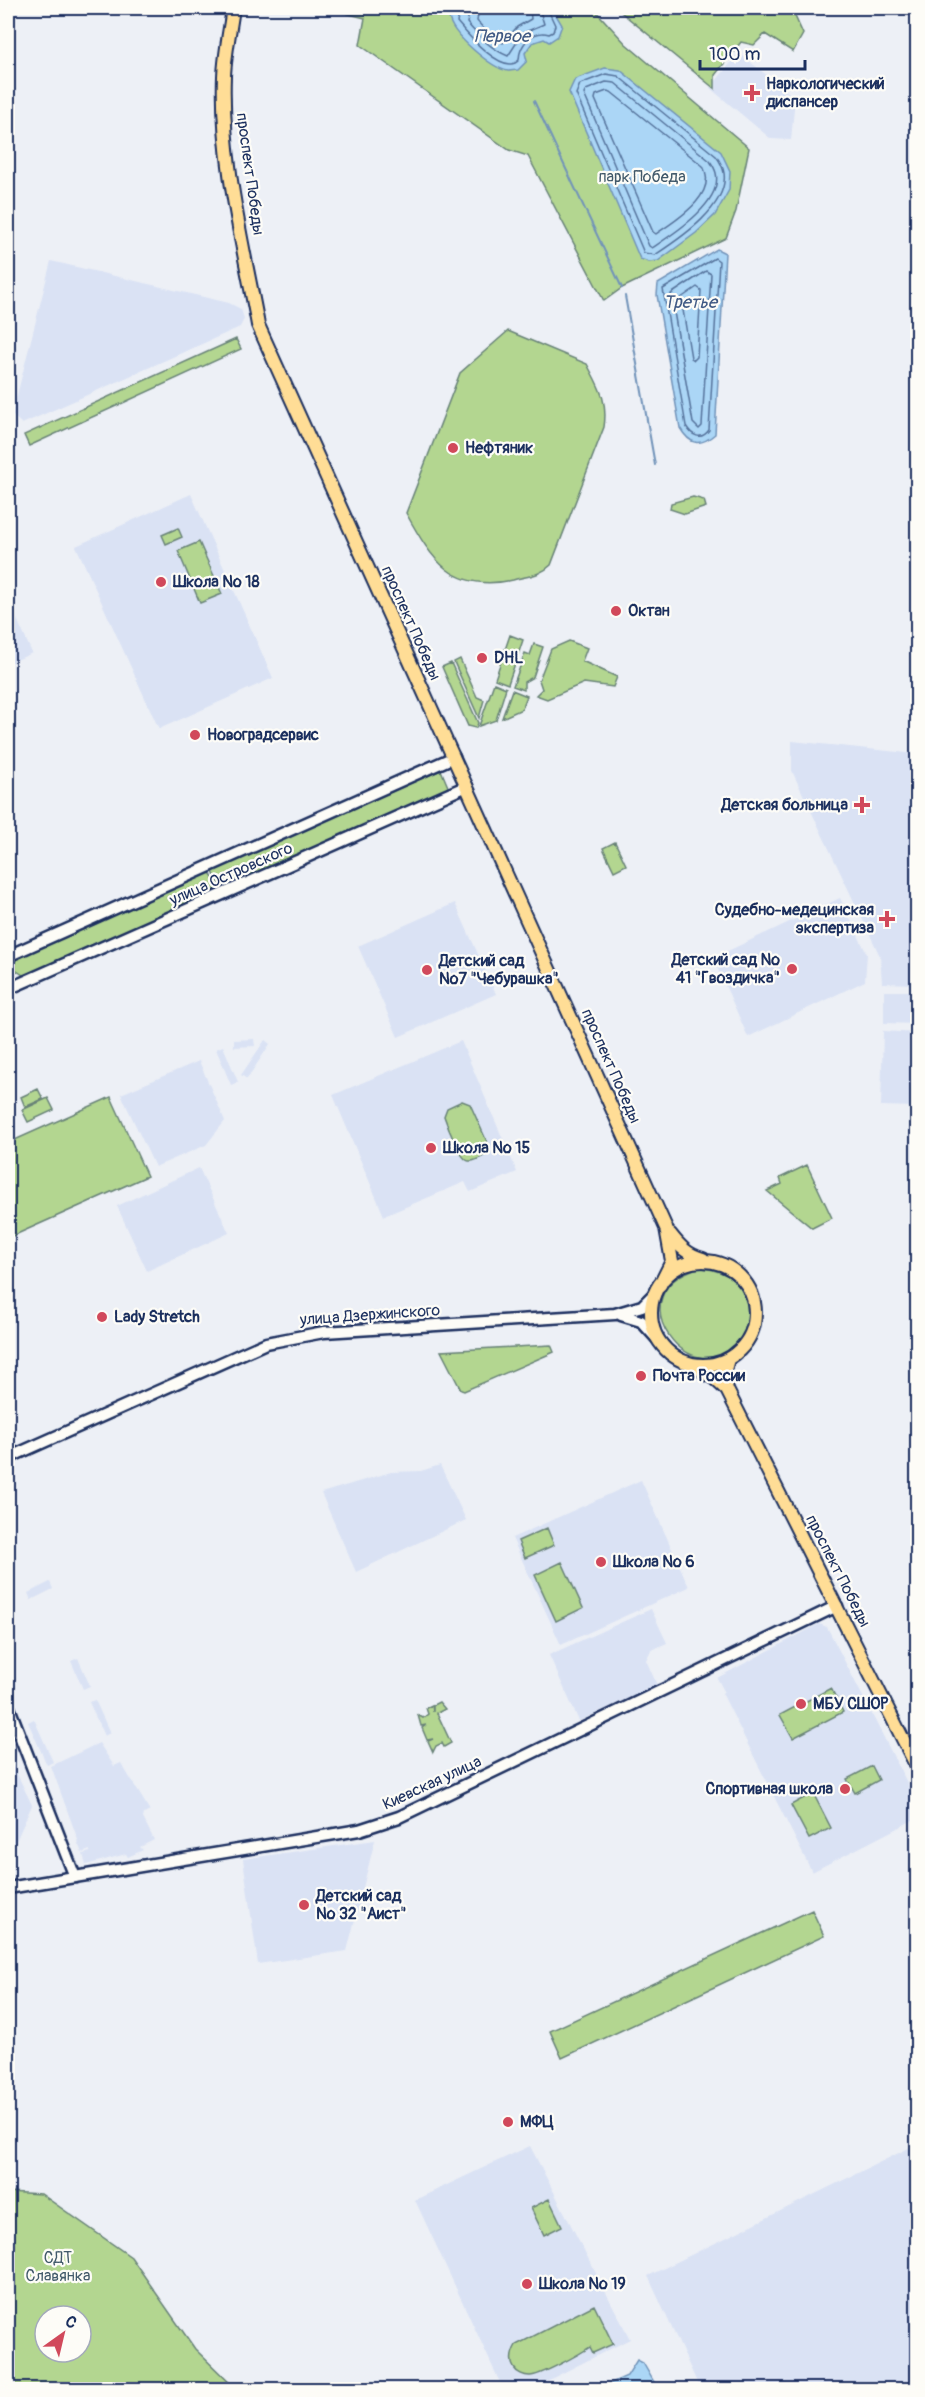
<svg xmlns="http://www.w3.org/2000/svg" width="925" height="2397" font-family="Pangolin,sans-serif">
	<style>
		.built { fill: #dae2f4 }
		.green { fill: #b3d690; stroke: #678277; stroke-width: 1.5; fill-rule: evenodd }
		.water { fill: #abd6f6; stroke: #7193b9; stroke-width: 1.5 }
		.lines { fill: none; stroke-linecap: round; stroke-linejoin: round }
		.shore { stroke: #55729b; stroke-width: 1.5 }
		.stream { stroke: #7193b9; stroke-width: 2 }
		.tertiary-casing { stroke: #1b2f5e; stroke-width: 15 }
		.secondary-casing { stroke: #1b2f5e; stroke-width: 15 }
		.primary-casing { stroke: #1b2f5e; stroke-width: 16 }
		.tertiary { stroke: #fdfcf7; stroke-width: 10 }
		.secondary { stroke: #fdfcf7; stroke-width: 10 }
		.primary { stroke: #ffdd96; stroke-width: 12 }
		.poi-dot { fill: #d1495b; stroke: #fdfcf7; stroke-width: 2 }
		.labels { text-anchor: middle; dominant-baseline: central; stroke-width: 4.5; stroke-linejoin: round; paint-order: stroke }
		.poi-label { font-size: 16px; font-weight: bold; fill: #1b2f5e; stroke: #fdfcf7; text-anchor: start }
		.street-label { font-size: 16px; fill: #1b2f5e; stroke: #fdfcf7 }
		.park-label { font-size: 16px; fill: #41596a; stroke: #fdfcf7 }
		.water-label { font-size: 18px; font-style: italic; fill: #3f5984; stroke: #fdfcf7 }
	</style>
	<rect width="100%" height="100%" fill="#edf0f6"/>
	<filter id="ink" filterUnits="userSpaceOnUse"><feTurbulence type="fractalNoise" baseFrequency=".0167" numOctaves="2"/><feDisplacementMap in="SourceGraphic" scale="12" xChannelSelector="R" yChannelSelector="G"/><feConvolveMatrix kernelMatrix="1 2 1 2 8 2 1 2 1" color-interpolation-filters="sRGB"/></filter>
	<g filter="url(#ink)">
		<path class="built" d="M739,53L795,98L791,140L771,139L710,88Z
			M51,261L229,303L241,309L244,319L240,327L22,424L12,415Z
			M191,494L273,678L159,729L76,546Z
			M8,599L32,653L8,664Z
			M792,741L917,754V984L882,983L880,956L792,771Z
			M840,898L867,954L865,981L748,1037L713,958Z
			M455,903L496,994L398,1037L358,946Z
			M884,991H917V1024L884,1023Z
			M883,1031L917,1033V1107L881,1106Z
			M254,1039L255,1046L234,1047V1040Z
			M265,1040L270,1044L247,1079L241,1075Z
			M461,1041L517,1172L470,1192L465,1182L384,1216L333,1095Z
			M223,1046L238,1082L231,1085L216,1049Z
			M199,1061L225,1121L206,1145L155,1167L121,1094Z
			M199,1168L229,1233L147,1271L117,1206Z
			M440,1465L466,1520L356,1572L321,1493L391,1472L421,1471Z
			M641,1480L689,1587L561,1645L512,1538Z
			M50,1582L53,1589L31,1600L28,1593Z
			M651,1609L667,1643L651,1650L646,1660L657,1685L579,1721L549,1655Z
			M819,1624L827,1627L917,1802V1818L812,1872L722,1693L724,1691L717,1678Z
			M78,1658L90,1686L83,1689L71,1661Z
			M95,1700L110,1733L104,1736L89,1702Z
			M34,1719L53,1762L47,1765L28,1722Z
			M99,1743L114,1766L121,1763L150,1811L144,1814L143,1818L154,1840L140,1847L143,1850L128,1857L126,1854L86,1865L83,1854L90,1852V1850L82,1853L77,1841L78,1840L51,1766Z
			M8,1755L32,1805L8,1859Z
			M375,1840L347,1951L258,1964L243,1859Z
			M917,2144V2389H700L648,2276Z
			M530,2146L630,2339L531,2389H503L415,2200Z"/>
		<path class="green" d="M325,8H593L626,44L749,148L736,211L726,238L622,288L604,301L528,156L509,150L360,45L365,18Z
			M616,8H797L794,14L803,34L793,52L765,34L754,45L741,42L715,75V89Z
			M508,331L587,364C599,387 608,400 604,427L551,565C540,576 527,576 513,580C452,593 432,560 406,513L460,373Z
			M236,339L241,349L29,446L24,435Z
			M693,497L704,500L706,507L685,514L670,509L671,503Z
			M178,528L182,537L166,544L162,535Z
			M199,542L222,594L200,603L178,551Z
			M510,635L523,640L508,684L495,679Z
			M569,641L587,648L582,661L617,677L613,687L584,683L547,699L536,695L542,689L539,680L551,649Z
			M534,644L543,647L533,677L524,682V690L513,686L525,653L530,655Z
			M460,659L477,697L484,700L479,718L454,662Z
			M451,663L478,723L476,728L468,726L442,667Z
			M494,683L506,688L496,720L479,726Z
			M512,690L527,696L522,709L502,718Z
			M441,770L449,789L222,889L212,870Z
			M615,842L626,865L614,871L603,848Z
			M210,872L219,891L26,977L14,969L16,957Z
			M38,1089L43,1099L25,1107L21,1097Z
			M111,1097L147,1176L8,1238V1143Z
			M48,1098L54,1110L28,1122L22,1110Z
			M462,1101L470,1104L488,1144L487,1154C482,1157 475,1162 469,1161C460,1160 447,1125 444,1116L447,1108Z
			M807,1165L832,1218L812,1228L767,1191L782,1184L780,1178Z
			M698,1268C708,1269 719,1270 728,1276C749,1290 756,1320 740,1340C693,1399 612,1294 698,1268Z
			M551,1345L554,1352L464,1391L461,1390L441,1351Z
			M547,1528L554,1545L525,1558L518,1541Z
			M562,1562L583,1608L556,1621L535,1575Z
			M831,1688L843,1712L793,1738L780,1715Z
			M439,1702L445,1709L437,1713L451,1743L444,1747L442,1743L436,1746L433,1752L428,1741L433,1739L427,1740L422,1728L426,1725L421,1726L418,1715L423,1718L428,1714L426,1708L432,1705L433,1712V1705Z
			M872,1766L879,1780L855,1793L847,1779Z
			M813,1793L831,1828L809,1839L791,1805Z
			M812,1910L824,1936L562,2058L550,2031Z
			M8,2192L41,2194L131,2257L195,2349L236,2389H8ZM45,2316H81V2352H45Z
			M549,2199L562,2226L544,2235L531,2208Z
			M594,2305L613,2344L593,2353L590,2347C580,2354 540,2376 530,2376C524,2376 517,2373 514,2368C509,2360 512,2352 516,2345Z"/>
		<path class="water" d="M458,8H552L562,25L558,36L549,42L544,39L532,43L525,53L527,61L518,70C517,70 509,71 508,71C491,68 451,34 449,17Z
			M605,68L620,70L721,152L730,171L729,190L715,215L696,233L658,261L649,262L640,259L569,92L575,79Z
			M717,249L725,253L715,434C700,447 690,445 680,428L657,295L658,284Z
			M637,2360L643,2363L658,2389H598L627,2376Z"/>
		<g class="lines">
			<path class="shore" d="M462,8L457,22C467,34 504,77 519,60C519,45 533,29 549,34L553,32L555,25L547,8
				M470,8L467,23C478,36 491,49 508,56L523,33L544,24L539,8
				M479,8L477,21L485,30L503,43L517,27L531,19L530,8
				M606,74L618,76L716,156C719,160 723,167 724,173C729,207 679,239 655,255L644,253L576,94L580,84Z
				M606,82L615,83L710,161C712,164 715,169 716,173C723,203 673,234 652,248L649,246L584,94L586,90Z
				M607,91L611,92L703,166C719,195 676,220 656,234L653,232L595,99L596,95Z
				M715,258L719,261L709,430C701,441 692,436 686,426L663,289Z
				M706,271L711,274L702,426L699,429L693,423L671,294Z
				M697,287L701,290L697,357L694,360L691,358L681,298Z"/>
			<path class="stream" d="M534,101L622,288
				M625,296L655,465"/>
			<g class="tertiary-casing">
				<path id="tertiary" d="M8,1705L75,1877"/>
			</g>
			<g class="secondary-casing">
				<path id="secondary" d="M8,956L454,757
					M8,989L467,786
					M621,1315L641,1321L660,1342
					M8,1458L266,1343L324,1332L615,1314L642,1306L656,1292
					M8,1888L359,1830L399,1817L837,1606"/>
			</g>
			<g class="primary-casing">
				<path id="primary" d="M233,8C230,30 225,53 224,76C221,159 243,244 258,325L666,1228L672,1261L660,1285
					M670,1234C680,1247 688,1255 703,1259
					M651 1313a52 52 0 1 1 104 0a52 52 0 1 1-104 0Z
					M728,1359L724,1373L727,1390L918,1769
					M693,1365L715,1379L727,1390"/>
			</g>
			<use href="#tertiary" class="tertiary"/>
			<use href="#secondary" class="secondary"/>
			<use href="#primary" class="primary"/>
		</g>
	</g>
	<g class="poi-dot">
		<path d="M749 84h6v6h6v6h-6v6h-6v-6h-6v-6h6z"/>
		<circle cx="453" cy="448" r="6"/>
		<circle cx="161" cy="582" r="6"/>
		<circle cx="616" cy="611" r="6"/>
		<circle cx="482" cy="658" r="6"/>
		<circle cx="195" cy="735" r="6"/>
		<path d="M859 796h6v6h6v6h-6v6h-6v-6h-6v-6h6z"/>
		<path d="M884 910h6v6h6v6h-6v6h-6v-6h-6v-6h6z"/>
		<circle cx="792" cy="969" r="6"/>
		<circle cx="427" cy="970" r="6"/>
		<circle cx="431" cy="1148" r="6"/>
		<circle cx="102" cy="1317" r="6"/>
		<circle cx="641" cy="1376" r="6"/>
		<circle cx="601" cy="1562" r="6"/>
		<circle cx="801" cy="1704" r="6"/>
		<circle cx="845" cy="1789" r="6"/>
		<circle cx="304" cy="1905" r="6"/>
		<circle cx="508" cy="2122" r="6"/>
		<circle cx="527" cy="2284" r="6"/>
	</g>
	<g class="labels">
		<g class="poi-label">
			<text x="766" y="84">Наркологический<tspan x="766" dy="18">диспансер</tspan></text>
			<text x="465" y="448">Нефтяник</text>
			<text x="173" y="582">Школа № 18</text>
			<text x="628" y="611">Октан</text>
			<text x="494" y="658">DHL</text>
			<text x="207" y="735">Новоградсервис</text>
			<text x="848" y="805" text-anchor="end">Детская больница</text>
			<text x="874" y="910" text-anchor="end">Судебно-медецинская<tspan x="874" dy="18">экспертиза</tspan></text>
			<text x="780" y="960" text-anchor="end">Детский сад №<tspan x="780" dy="18">41 "Гвоздичка"</tspan></text>
			<text x="439" y="961">Детский сад<tspan x="439" dy="18">№7 "Чебурашка"</tspan></text>
			<text x="443" y="1148">Школа № 15</text>
			<text x="114" y="1317">Lady Stretch</text>
			<text x="653" y="1376">Почта России</text>
			<text x="613" y="1562">Школа № 6</text>
			<text x="813" y="1704">МБУ СШОР</text>
			<text x="833" y="1789" text-anchor="end">Спортивная школа</text>
			<text x="316" y="1896">Детский сад<tspan x="316" dy="18">№ 32 "Аист"</tspan></text>
			<text x="520" y="2122">МФЦ</text>
			<text x="539" y="2284">Школа № 19</text>
		</g>
		<g class="street-label">
			<text transform="translate(250 174) rotate(82)">проспект Победы</text>
			<text transform="translate(411 623) rotate(66)">проспект Победы</text>
			<text transform="translate(231 874) rotate(-24)">улица Островского</text>
			<text transform="translate(611 1066) rotate(66)">проспект Победы</text>
			<text transform="translate(370 1315) rotate(-4)">улица Дзержинского</text>
			<text transform="translate(838 1571) rotate(63)">проспект Победы</text>
			<text transform="translate(432 1783) rotate(-25)">Киевская улица</text>
		</g>
		<g class="park-label">
			<text x="642" y="177">парк Победa</text>
			<text x="58" y="2258">СДТ<tspan x="58" dy="18">Славянка</tspan></text>
		</g>
		<g class="water-label">
			<text x="502" y="36">Первое</text>
			<text x="690" y="302">Третье</text>
		</g>
	</g>
	<rect width="925" height="2397" fill="none" stroke="#fdfcf7" stroke-width="30"/>
	<rect x="15" y="15" width="895" height="2367" fill="none" stroke="#1b2f5e" stroke-width="2" filter="url(#ink)"/>
	<g transform="translate(63 2334) rotate(34)"><circle r="28" fill="#fdfcf7" stroke="#a3aaba" stroke-width="1.5"/>
	<path d="M0-4.5L10 22L0 15L-10 22Z" fill="#d1495b"/>
	<text y="-9" font-size="16" font-weight="bold" text-anchor="middle" fill="#1b2f5e">С</text>
	</g>
	<path d="M700 60v9h105v-9" fill="none" stroke="#1b2f5e" stroke-width="3"/>
	<text x="709" y="60" font-size="18" fill="#1b2f5e" stroke="#fdfcf7" stroke-width="4.5" paint-order="stroke">100 m</text>
</svg>
